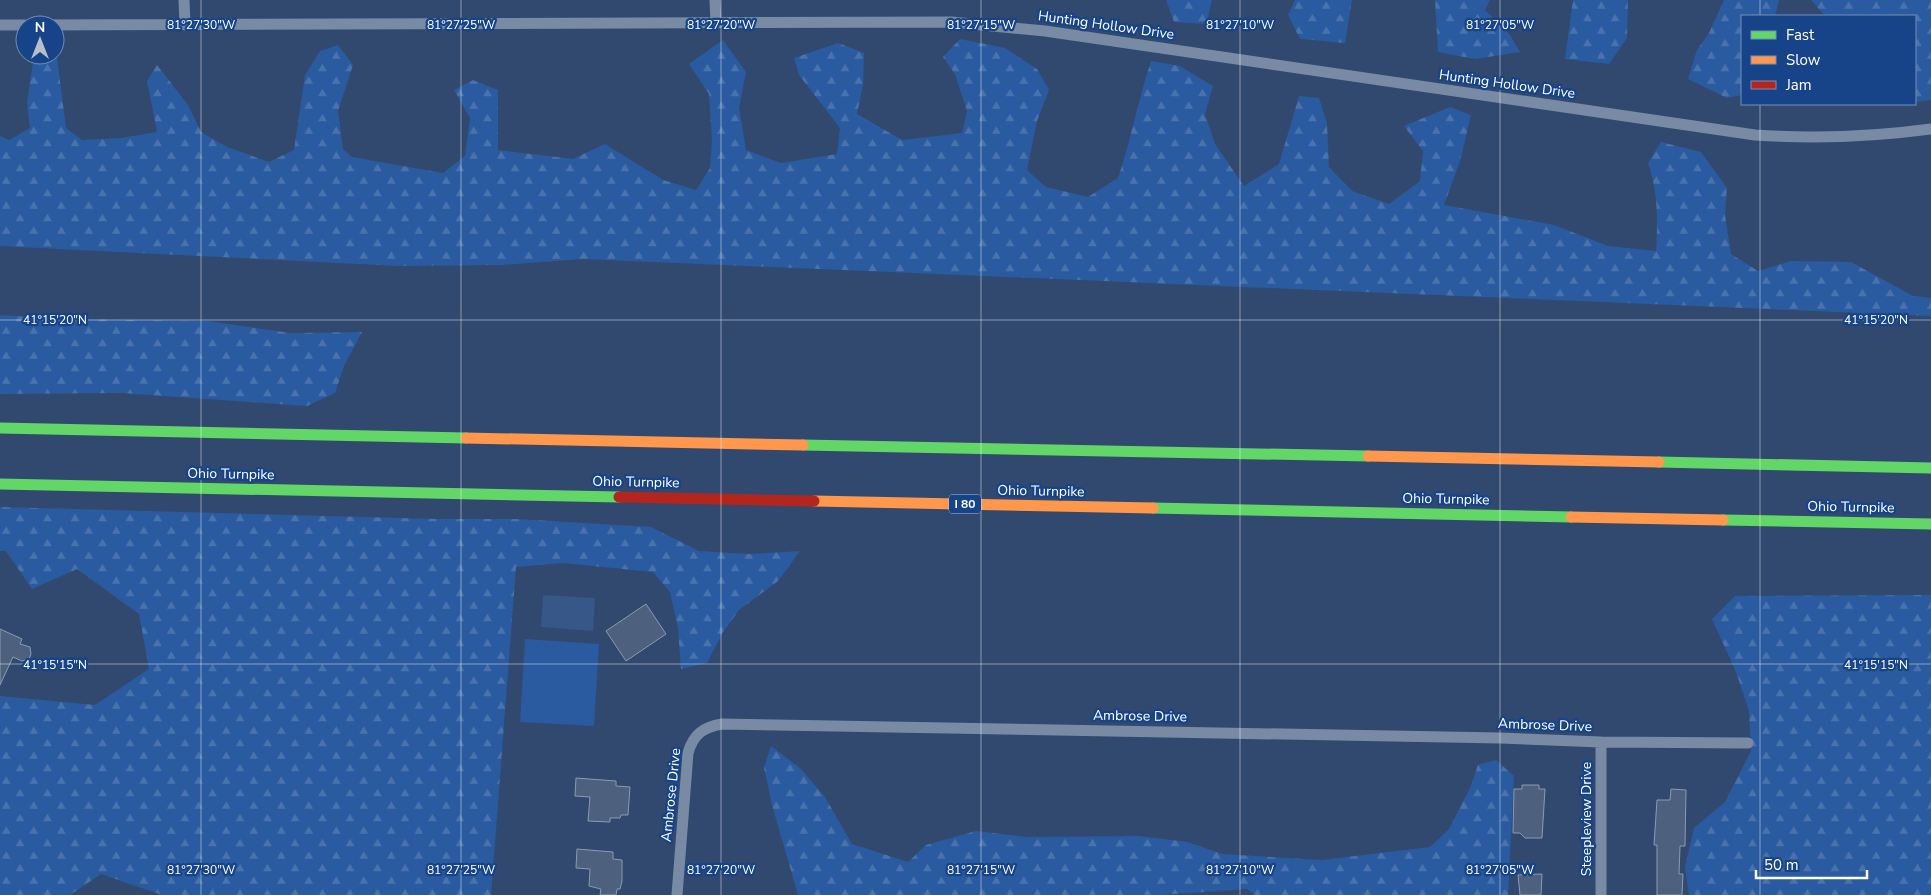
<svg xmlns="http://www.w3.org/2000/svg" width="1931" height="895" font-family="'Nunito Sans',sans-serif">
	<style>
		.forest { fill: url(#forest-firs) }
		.park { fill: #2a5a9f }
		.water { fill: #365788 }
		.building { fill: #4d617f; stroke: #8c9ab1 }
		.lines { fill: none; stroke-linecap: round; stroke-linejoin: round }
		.street { stroke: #788aa4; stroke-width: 11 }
		.fast { stroke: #63d668; stroke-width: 11 }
		.slow { stroke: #ff974d; stroke-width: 11 }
		.jam { stroke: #b3261e; stroke-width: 11 }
		.ticks { fill: none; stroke: #fff; stroke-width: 1; stroke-opacity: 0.45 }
		.labels { text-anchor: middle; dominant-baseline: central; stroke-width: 4.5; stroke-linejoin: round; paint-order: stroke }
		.shield { fill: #174488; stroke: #b9c7db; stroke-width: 1 }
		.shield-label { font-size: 12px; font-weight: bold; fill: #fff }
		.street-label { font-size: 14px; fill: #fff; stroke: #174488 }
		.ticks-label { font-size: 12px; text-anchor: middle; fill: #fff; stroke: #174488; stroke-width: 4.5; stroke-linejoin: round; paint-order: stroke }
	</style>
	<defs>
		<pattern id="forest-firs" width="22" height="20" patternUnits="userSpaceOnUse" patternTransform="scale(1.25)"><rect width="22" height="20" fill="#2a5a9f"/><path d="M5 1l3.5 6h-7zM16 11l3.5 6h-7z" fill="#4a73ad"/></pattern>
	</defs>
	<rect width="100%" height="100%" fill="#31496e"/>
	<path class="forest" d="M1166,0H1212L1206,24L1174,22Z
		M1295,0H1352L1345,43L1300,39L1288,15Z
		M1435,0H1490L1485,10L1510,35L1520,52L1475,59L1438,52Z
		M1573,0H1628L1627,38L1609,64L1565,59Z
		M1724,0H1779L1775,16H1742V95L1727,98L1688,79L1697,50L1709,33Z
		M1811,0H1931V100L1915,102V16H1825Z
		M960,39L1005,48L1037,69L1049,90L1037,121L1027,170L1046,187L1088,197L1118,178C1131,140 1138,100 1151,61L1180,66L1213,86L1205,114L1215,144L1244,186L1279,164L1299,96L1319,98L1327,123L1329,167L1352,191L1389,204L1420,181L1423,151L1404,126L1450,107L1471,115L1460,161L1444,205L1554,225L1608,246L1656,251C1658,220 1658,192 1648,163L1661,142L1701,152L1727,188L1725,215L1731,254L1758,271L1791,261L1851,262L1913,296L1931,298V316L583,259L500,265L398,266L0,246V136L9,140L30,128L27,103L34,55H55V41L66,128L82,140L121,138L157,132L147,81L157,65L188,105L201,132L227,147L269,162L294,150L305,75L320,51L338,45L353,65L338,111L343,149L352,157L443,173L465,156L470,118L454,90L473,80L498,90V150L573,159L605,144L663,180L696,190L710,168L712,142L709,94L689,64L723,40L746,72L739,108L746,150L781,163L837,154L840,128L799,75L794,58L838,43L864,53L863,85L857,114L902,140L962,133L967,111L955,74L943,57Z
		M0,315L66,319L207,321L291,333L362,332L344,366L335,393L307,406L122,393L0,394Z
		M0,507L436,519H517L651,527L699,551L750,554L800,551L778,581L739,610L723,632L707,663L681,669L678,628L670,592L653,572L563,563L516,567L491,895H162L101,874L70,895H0V696L95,705L149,669L139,614L77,569L32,589L6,551H0Z
		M1931,595V895H1689L1685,867L1694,828L1725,802L1751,751L1749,711L1736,672L1712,619L1735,596Z
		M771,746L800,768L825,797L852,844L908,862L926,845L976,831L1027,837L1139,836L1188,842L1222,854L1322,860L1430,847L1449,829L1470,788L1478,765L1496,760L1514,776L1508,895H1255L1247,889L1161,895H798L772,805L764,768Z"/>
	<path class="park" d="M525,639L599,644L594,726L520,722Z"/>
	<path class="water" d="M543,595L595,598L593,631L541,627Z"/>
	<path class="building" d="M646,604L666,634L626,661L606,631Z
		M0,629L22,639L20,644L30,647L31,654L29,659L22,661L13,657L0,685Z
		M576,778L616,781V786L630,787L628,815H621L620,818H610V822L588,821L590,797L575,796Z
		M1522,785H1539V789H1545L1542,838H1525L1520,833H1513L1514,789H1522Z
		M1671,789L1686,790L1685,846H1680L1679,874H1683L1682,895H1657V845H1654L1657,800H1670Z
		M577,849L613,852V859L622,860V881L620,889H617L616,895H600L601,889L589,886L590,869L576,868Z
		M1542,874L1541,895H1520L1518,875Z"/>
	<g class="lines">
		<path class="street" d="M184,0L185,25
			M715,0L716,23
			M0,25H25
			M31,25L951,22L1045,31L1755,135C1815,139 1872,137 1931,129
			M677,895L688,753C693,735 703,727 722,724L1500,738L1601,742L1748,743
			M1601,895V742"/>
		<path class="fast" d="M0,428L466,438
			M803,445L1368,456
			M1659,462L1931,468
			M0,484L619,497
			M1153,508L1571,517
			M1723,520L1931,524"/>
		<path class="slow" d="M466,438L803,445
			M1368,456L1659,462
			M814,501L1153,508
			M1571,517L1723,520"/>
		<path class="jam" d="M619,497L814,501"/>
	</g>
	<path class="ticks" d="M201,0V895M461,0V895M721,0V895M981,0V895M1240,0V895M1500,0V895M1760,0V16M1760,104V895M0,320H1931M0,664H1931"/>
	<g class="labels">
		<rect class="shield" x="949" y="494.5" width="32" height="19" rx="4"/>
		<g class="shield-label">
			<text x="965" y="504">I 80</text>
		</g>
		<g class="street-label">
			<text transform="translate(1106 25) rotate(8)">Hunting Hollow Drive</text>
			<text transform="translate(1507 84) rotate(8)">Hunting Hollow Drive</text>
			<text transform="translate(231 474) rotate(1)">Ohio Turnpike</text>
			<text transform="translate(636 482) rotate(1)">Ohio Turnpike</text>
			<text transform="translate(1041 491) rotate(1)">Ohio Turnpike</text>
			<text transform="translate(1446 499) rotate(1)">Ohio Turnpike</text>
			<text transform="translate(1851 507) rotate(1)">Ohio Turnpike</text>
			<text transform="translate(1140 716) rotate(1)">Ambrose Drive</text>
			<text transform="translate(1545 725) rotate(2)">Ambrose Drive</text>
			<text transform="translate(671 795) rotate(-84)">Ambrose Drive</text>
			<text transform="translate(1586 819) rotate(-90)">Steepleview Drive</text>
		</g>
	</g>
	<g class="ticks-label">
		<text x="201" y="29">81°27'30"W</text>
		<text x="461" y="29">81°27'25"W</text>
		<text x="721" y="29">81°27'20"W</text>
		<text x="981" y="29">81°27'15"W</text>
		<text x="1240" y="29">81°27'10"W</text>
		<text x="1500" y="29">81°27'05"W</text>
		<text x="55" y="324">41°15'20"N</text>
		<text x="1876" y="324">41°15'20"N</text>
		<text x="55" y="669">41°15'15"N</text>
		<text x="1876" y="669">41°15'15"N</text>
		<text x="201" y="874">81°27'30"W</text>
		<text x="461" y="874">81°27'25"W</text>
		<text x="721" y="874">81°27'20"W</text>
		<text x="981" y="874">81°27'15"W</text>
		<text x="1240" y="874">81°27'10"W</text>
		<text x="1500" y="874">81°27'05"W</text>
	</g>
	<rect x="1741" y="15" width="175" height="90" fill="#174488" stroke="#748fb8"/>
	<rect x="1751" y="31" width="25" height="8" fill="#63d668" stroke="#748fb8"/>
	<text x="1786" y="40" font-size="15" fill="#ffffff">Fast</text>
	<rect x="1751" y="56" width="25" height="8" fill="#ff974d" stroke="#748fb8"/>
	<text x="1786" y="65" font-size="15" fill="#ffffff">Slow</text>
	<rect x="1751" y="81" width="25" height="8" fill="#b3261e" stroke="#748fb8"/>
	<text x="1786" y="90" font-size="15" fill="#ffffff">Jam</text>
	<g transform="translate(40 40)"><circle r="24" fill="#174488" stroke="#748fb8"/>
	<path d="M0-4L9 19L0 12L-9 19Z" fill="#b7bfcc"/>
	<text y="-8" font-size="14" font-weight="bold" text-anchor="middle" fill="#ffffff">N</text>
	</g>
	<path d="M1756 870v8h111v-8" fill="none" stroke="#ffffff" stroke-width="2.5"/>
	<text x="1764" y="870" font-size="15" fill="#ffffff" stroke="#174488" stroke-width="4" paint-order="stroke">50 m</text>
</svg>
